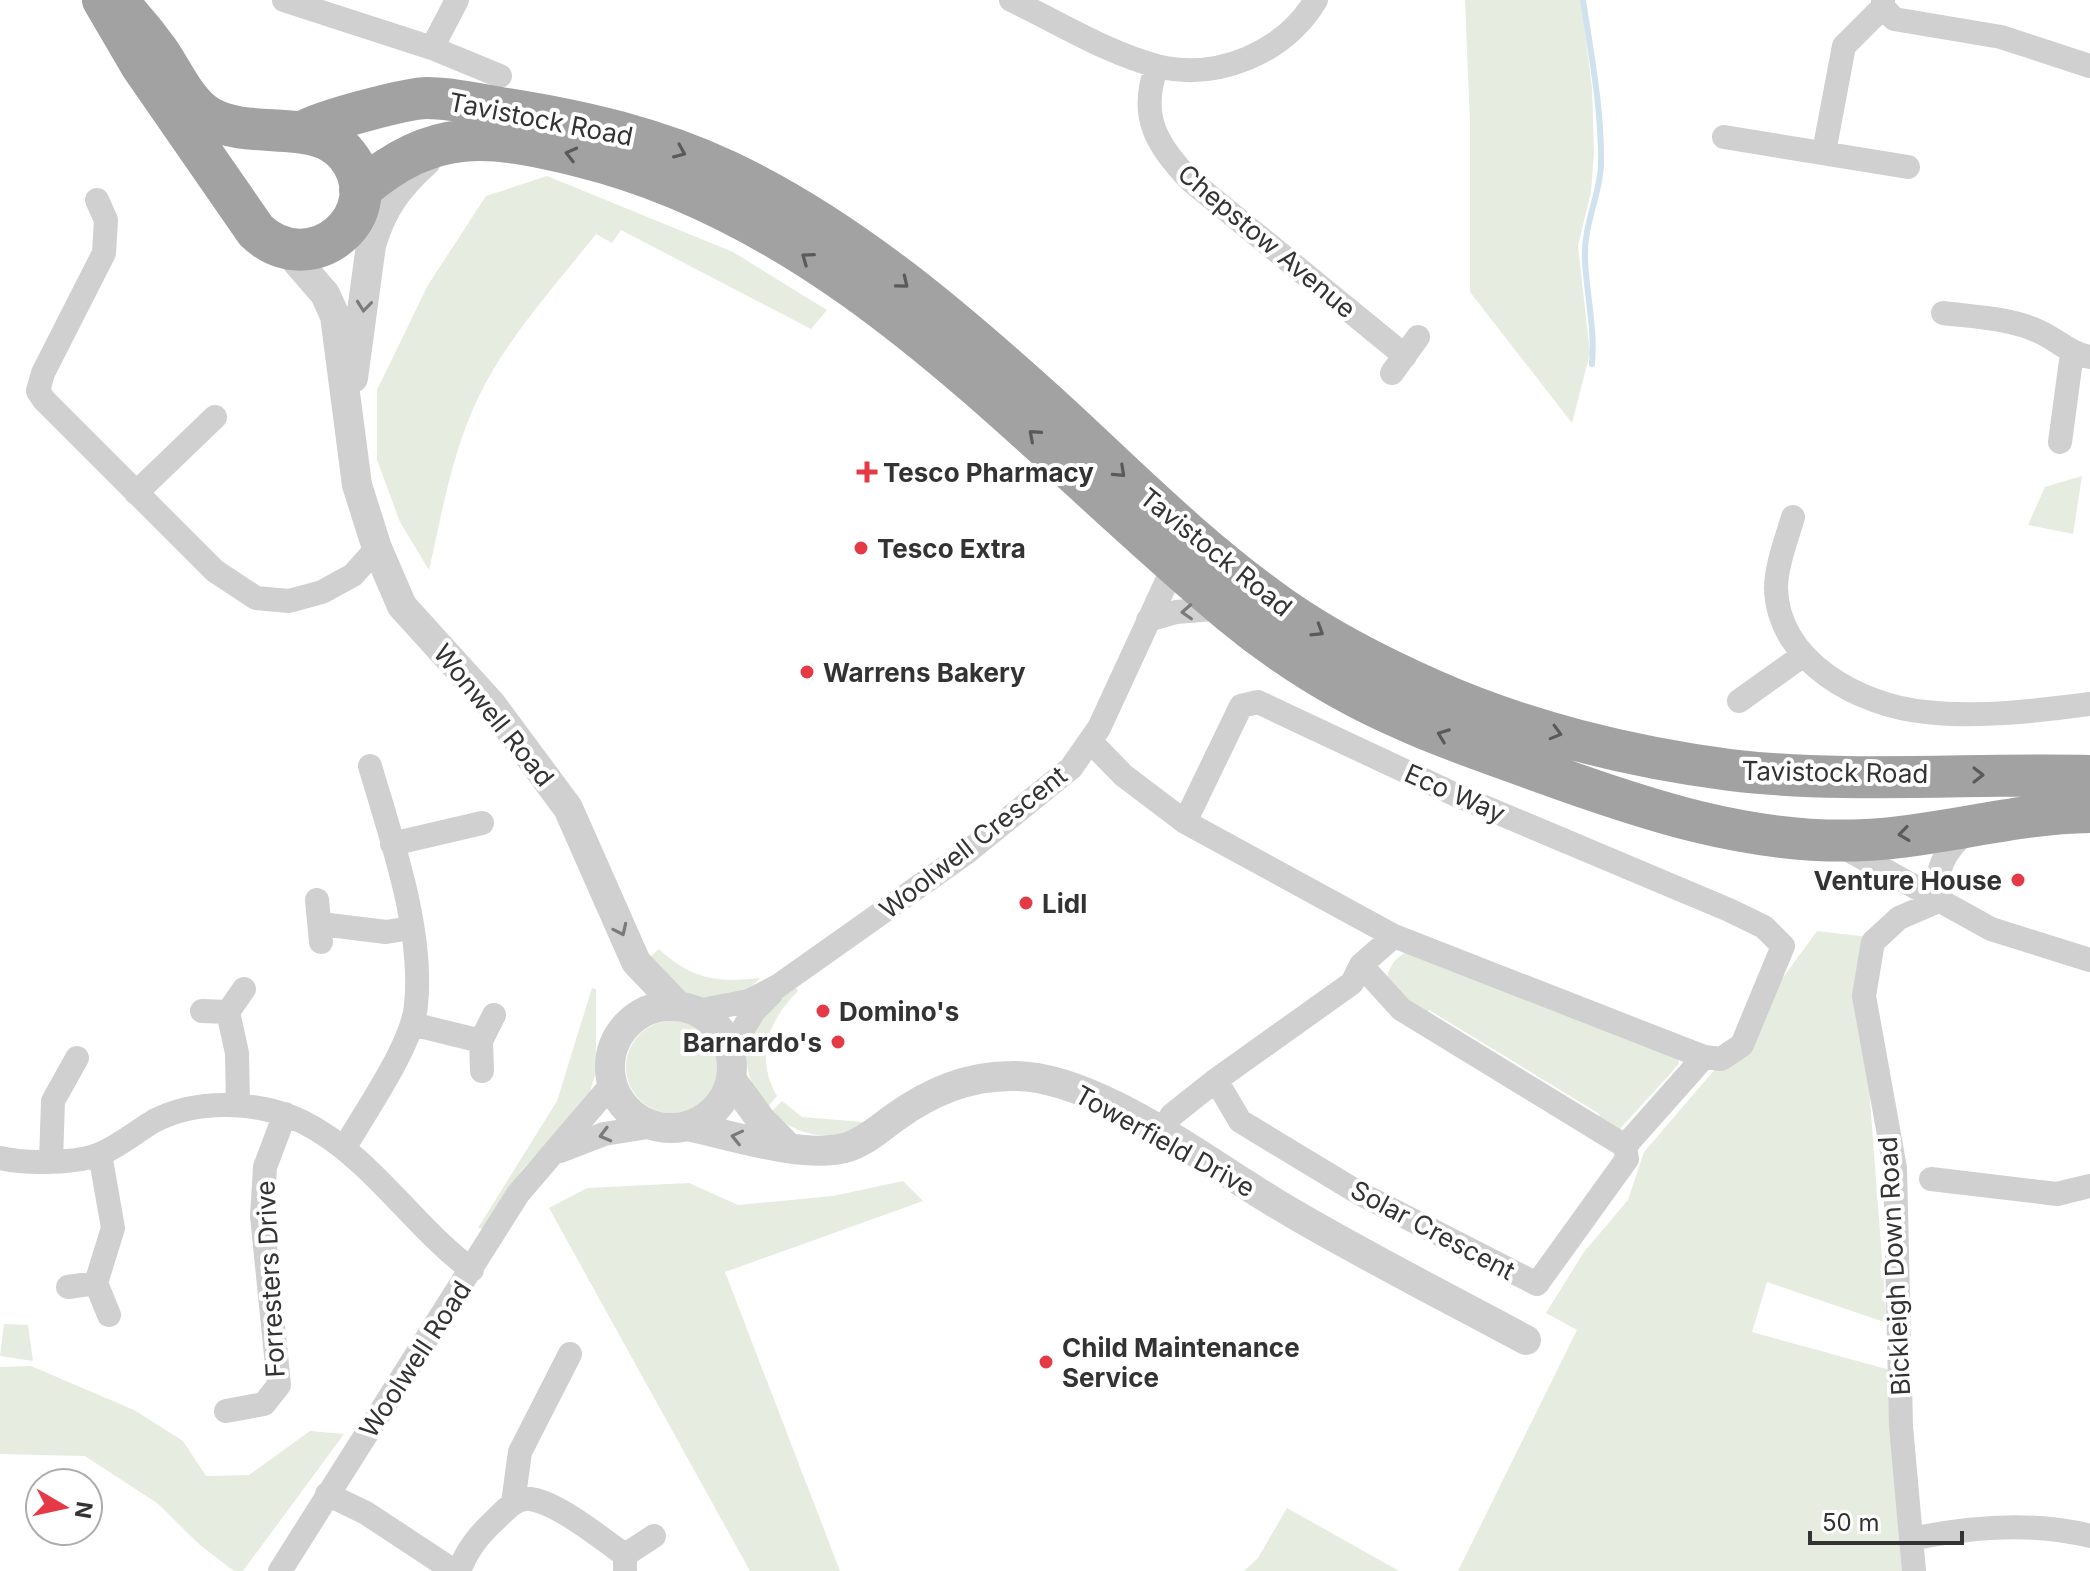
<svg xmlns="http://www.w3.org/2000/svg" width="2090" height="1571" font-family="Inter,sans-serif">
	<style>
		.green { fill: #e6ecdf }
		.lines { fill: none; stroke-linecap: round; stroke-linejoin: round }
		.stream { stroke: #cfe2ee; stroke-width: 6 }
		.minor { stroke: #d0d0d0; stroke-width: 24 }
		.tertiary { stroke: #d0d0d0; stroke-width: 30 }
		.trunk { stroke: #a2a2a2; stroke-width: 42 }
		.oneway { stroke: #5a5a5a }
		.oneway2 { stroke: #7a7a7a }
		.poi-dot { fill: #e63946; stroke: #fff; stroke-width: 3 }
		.labels { text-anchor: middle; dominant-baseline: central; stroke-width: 8; stroke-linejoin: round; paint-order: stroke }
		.street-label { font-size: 26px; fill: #333; stroke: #fff }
		.poi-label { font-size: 26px; font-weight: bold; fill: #333; stroke: #fff; text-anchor: start }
	</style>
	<rect width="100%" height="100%" fill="#fff"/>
	<path class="green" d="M1465,0H1581L1592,88L1594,153L1591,192L1578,246L1590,353L1572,423L1470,292V122Z
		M547,176L733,252L827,310L811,329L621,230L612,243L596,234C555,286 506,339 478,398C452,452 442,513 429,570L400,522L377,460V390L428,285L486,196Z
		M2082,476L2073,534L2028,525L2045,487Z
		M1817,931L1868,937L1860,969L1887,1323L1767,1282L1752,1332L1890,1370L1908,1571H1458L1577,1330L1546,1313L1584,1252L1628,1200L1644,1152L1723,1060Z
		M659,949C691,979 717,983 760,978C741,1001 698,1007 674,987C664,980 656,968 649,958Z
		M1407,952L1678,1058L1679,1064L1618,1131L1604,1122L1598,1113L1429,1010L1426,1015L1393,992L1387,977C1391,964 1395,958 1407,952Z
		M795,987L798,991C767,1022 755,1057 777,1096L766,1109C730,1056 747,1020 795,987Z
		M592,988L596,989V1072L588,1098L522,1170L484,1229L478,1228L557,1101Z
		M626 1067a46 46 0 1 1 92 0a46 46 0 1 1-92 0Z
		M782,1101L802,1117L863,1122C834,1145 796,1136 771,1112Z
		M903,1181L923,1201L725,1272L840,1571H750L549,1208L587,1188L689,1183L738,1205L833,1196Z
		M4,1324L28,1325L33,1361L0,1356Z
		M31,1366L134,1410L183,1441L206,1476L249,1475L310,1431L344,1434L243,1571H234L200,1545L157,1503L85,1456L0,1454V1367Z
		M1287,1508L1399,1571H1244L1258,1558Z"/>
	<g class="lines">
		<path class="stream" d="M1583,0C1591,54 1602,110 1601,165C1600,196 1583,224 1585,261C1587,297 1595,328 1592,364"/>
		<path class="minor" d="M284,0L432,48L500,76
			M1011,0C1058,22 1107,53 1157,66C1217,81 1284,53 1316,0
			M1883,0V7L1894,19L2001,37L2090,66
			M432,48L457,0
			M1157,66C1138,116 1157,146 1191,181L1405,356
			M1724,137L1908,167
			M1824,152L1844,46L1883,7
			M97,200L106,220L104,253L43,373L38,391L44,400L215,571L256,598L289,601L322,592L353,575L377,548
			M1943,313C1975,317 2011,318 2040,332C2059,341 2069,353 2090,357
			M1392,373L1418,337
			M2060,442L2072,353
			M136,493L215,417
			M1793,517C1787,538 1776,566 1776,588C1778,662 1860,706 1926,712C1979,718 2037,711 2090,704
			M1148,620L1176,612L1226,608
			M1739,701L1802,656
			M1091,742L1123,775L1185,822L1394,936L1704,1057L1721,1059L1742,1045L1783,946L1764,927L1729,910L1456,795L1258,702L1241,706L1185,822
			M392,844L482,823
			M1843,847L1991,929L2090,960
			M317,900L321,942
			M1936,902C1936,869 1943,851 1969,830
			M321,924L386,932L411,928
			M1361,965L1401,1009L1625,1146L1627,1159L1537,1284L1359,1193L1240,1121L1216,1080L1352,983L1361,965L1394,936
			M202,1011L228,1012L237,1053L238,1104
			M697,1011L749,1001L778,986L966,853L1071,768L1099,728L1166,583L1176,565L1185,562
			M228,1012L244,989
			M412,1024L481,1041L482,1071
			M481,1041L494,1015
			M730,1050L754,1011L771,994
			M1160,1133L1172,1115L1216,1080
			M1625,1146L1704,1057
			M345,1147C365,1112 413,1044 416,1005C424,930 391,838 370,766
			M560,1151L604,1134L654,1126
			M0,1158C24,1164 79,1164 102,1153C121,1145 137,1131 154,1121C198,1098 260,1101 303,1122C372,1157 411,1225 472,1270
			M51,1161L53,1101L77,1058
			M1931,1179L2057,1194L2090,1186
			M96,1283L109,1315
			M68,1287L96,1283L113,1228L100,1154
			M226,1411L264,1404L279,1385L262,1216L265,1167L285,1114
			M327,1494L366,1513L454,1571
			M513,1503L520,1452L570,1354
			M1911,1539C1969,1527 2032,1521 2090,1536
			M625,1555L654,1536
			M280,1571L518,1194L612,1084
			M459,1571C467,1550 478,1536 494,1521C504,1512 515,1497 530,1499C557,1502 602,1539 625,1555V1571
			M1914,1571L1901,1426L1895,1168L1864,996L1873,942L1899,918L1936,902"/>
		<path class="tertiary" d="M371,245C382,208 398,186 426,161
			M286,249L325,294L335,316L357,485L377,548L402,606L491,704L568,808L636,962L677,1005
			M353,378L371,245L358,202
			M610 1067a61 61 0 1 1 122 0a61 61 0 1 1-122 0Z
			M731,1079L761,1120L787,1146
			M687,1126C732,1135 804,1160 848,1147C866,1141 880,1128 894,1118C930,1092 967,1076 1012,1076C1096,1074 1214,1168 1287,1210C1365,1256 1446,1297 1526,1340"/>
		<path class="trunk" d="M103,0L141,65L256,231C312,284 393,213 347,155C318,117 252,141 210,118C186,105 173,72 158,51C145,33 130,15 115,0
			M303,132C320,121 408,98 427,98C454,98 481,105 507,109C583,121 656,138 727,171C852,230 962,326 1064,419C1135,485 1203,553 1283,609C1329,641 1380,667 1432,690C1524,731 1630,757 1730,770C1846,784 1973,773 2090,776
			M360,190C435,126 488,134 579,156C845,221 1028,444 1230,612C1283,656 1342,693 1405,720C1446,739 1490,753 1533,769C1640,808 1751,846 1866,840C1941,836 2014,813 2090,812"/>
	</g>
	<defs><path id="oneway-chevron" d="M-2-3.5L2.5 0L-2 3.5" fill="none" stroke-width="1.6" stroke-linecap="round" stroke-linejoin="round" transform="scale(2)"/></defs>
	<g class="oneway">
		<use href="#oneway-chevron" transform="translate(680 152) rotate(23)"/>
		<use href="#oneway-chevron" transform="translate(571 154) rotate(-166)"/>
		<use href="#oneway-chevron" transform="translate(807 258) rotate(-144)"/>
		<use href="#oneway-chevron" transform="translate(903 283) rotate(39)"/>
		<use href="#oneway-chevron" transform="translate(1034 435) rotate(-139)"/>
		<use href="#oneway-chevron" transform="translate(1120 472) rotate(43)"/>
		<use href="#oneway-chevron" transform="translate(1318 631) rotate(32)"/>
		<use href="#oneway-chevron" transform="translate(1556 733) rotate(16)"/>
		<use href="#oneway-chevron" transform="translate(1443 735) rotate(-159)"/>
		<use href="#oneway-chevron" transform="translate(1978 775)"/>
		<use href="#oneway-chevron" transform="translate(1904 834) rotate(172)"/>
	</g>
	<g class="oneway2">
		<use href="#oneway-chevron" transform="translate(364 306) rotate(96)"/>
		<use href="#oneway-chevron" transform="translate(1187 612) rotate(177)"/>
		<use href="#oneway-chevron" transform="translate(621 930) rotate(65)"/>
		<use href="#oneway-chevron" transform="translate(605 1135) rotate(165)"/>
		<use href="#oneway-chevron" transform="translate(737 1137) rotate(-167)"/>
	</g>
	<g class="poi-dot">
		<path d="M863 460h8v8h8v8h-8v8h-8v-8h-8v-8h8z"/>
		<circle cx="861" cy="548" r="8"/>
		<circle cx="807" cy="672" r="8"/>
		<circle cx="2018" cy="880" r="8"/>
		<circle cx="1026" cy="903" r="8"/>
		<circle cx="823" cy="1011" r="8"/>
		<circle cx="838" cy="1042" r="8"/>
		<circle cx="1046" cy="1362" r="8"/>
	</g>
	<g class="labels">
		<g class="street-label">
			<text transform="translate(541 119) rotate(11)">Tavistock Road</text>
			<text transform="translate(1267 241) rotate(40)">Chepstow Avenue</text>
			<text transform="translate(1216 552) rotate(39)">Tavistock Road</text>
			<text transform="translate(494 715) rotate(51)">Wonwell Road</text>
			<text transform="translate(1835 772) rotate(1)">Tavistock Road</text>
			<text transform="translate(1455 793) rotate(24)">Eco Way</text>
			<text transform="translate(973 842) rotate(-38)">Woolwell Crescent</text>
			<text transform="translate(1165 1141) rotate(29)">Towerfield Drive</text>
			<text transform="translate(1433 1230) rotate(28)">Solar Crescent</text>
			<text transform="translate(1894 1266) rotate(-93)">Bickleigh Down Road</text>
			<text transform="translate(270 1279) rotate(-93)">Forresters Drive</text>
			<text transform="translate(415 1359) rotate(-57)">Woolwell Road</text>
		</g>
		<g class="poi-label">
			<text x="883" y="472">Tesco Pharmacy</text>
			<text x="877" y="548">Tesco Extra</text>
			<text x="823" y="672">Warrens Bakery</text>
			<text x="2002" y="880" text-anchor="end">Venture House</text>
			<text x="1042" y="903">Lidl</text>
			<text x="839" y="1011">Domino's</text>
			<text x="822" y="1042" text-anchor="end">Barnardo's</text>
			<text x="1062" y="1347">Child Maintenance<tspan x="1062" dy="30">Service</tspan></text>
		</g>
	</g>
	<g transform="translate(64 1507) rotate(99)"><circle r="38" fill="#ffffff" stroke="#adadad" stroke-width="2"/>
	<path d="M0-6L14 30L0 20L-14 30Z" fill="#e63946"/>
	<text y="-12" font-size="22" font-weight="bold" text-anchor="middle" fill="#333333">N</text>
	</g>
	<path d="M1810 1531v12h152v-12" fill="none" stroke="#333333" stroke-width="4"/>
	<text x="1822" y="1531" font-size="24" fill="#333333" stroke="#ffffff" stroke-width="6" paint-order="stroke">50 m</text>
</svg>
